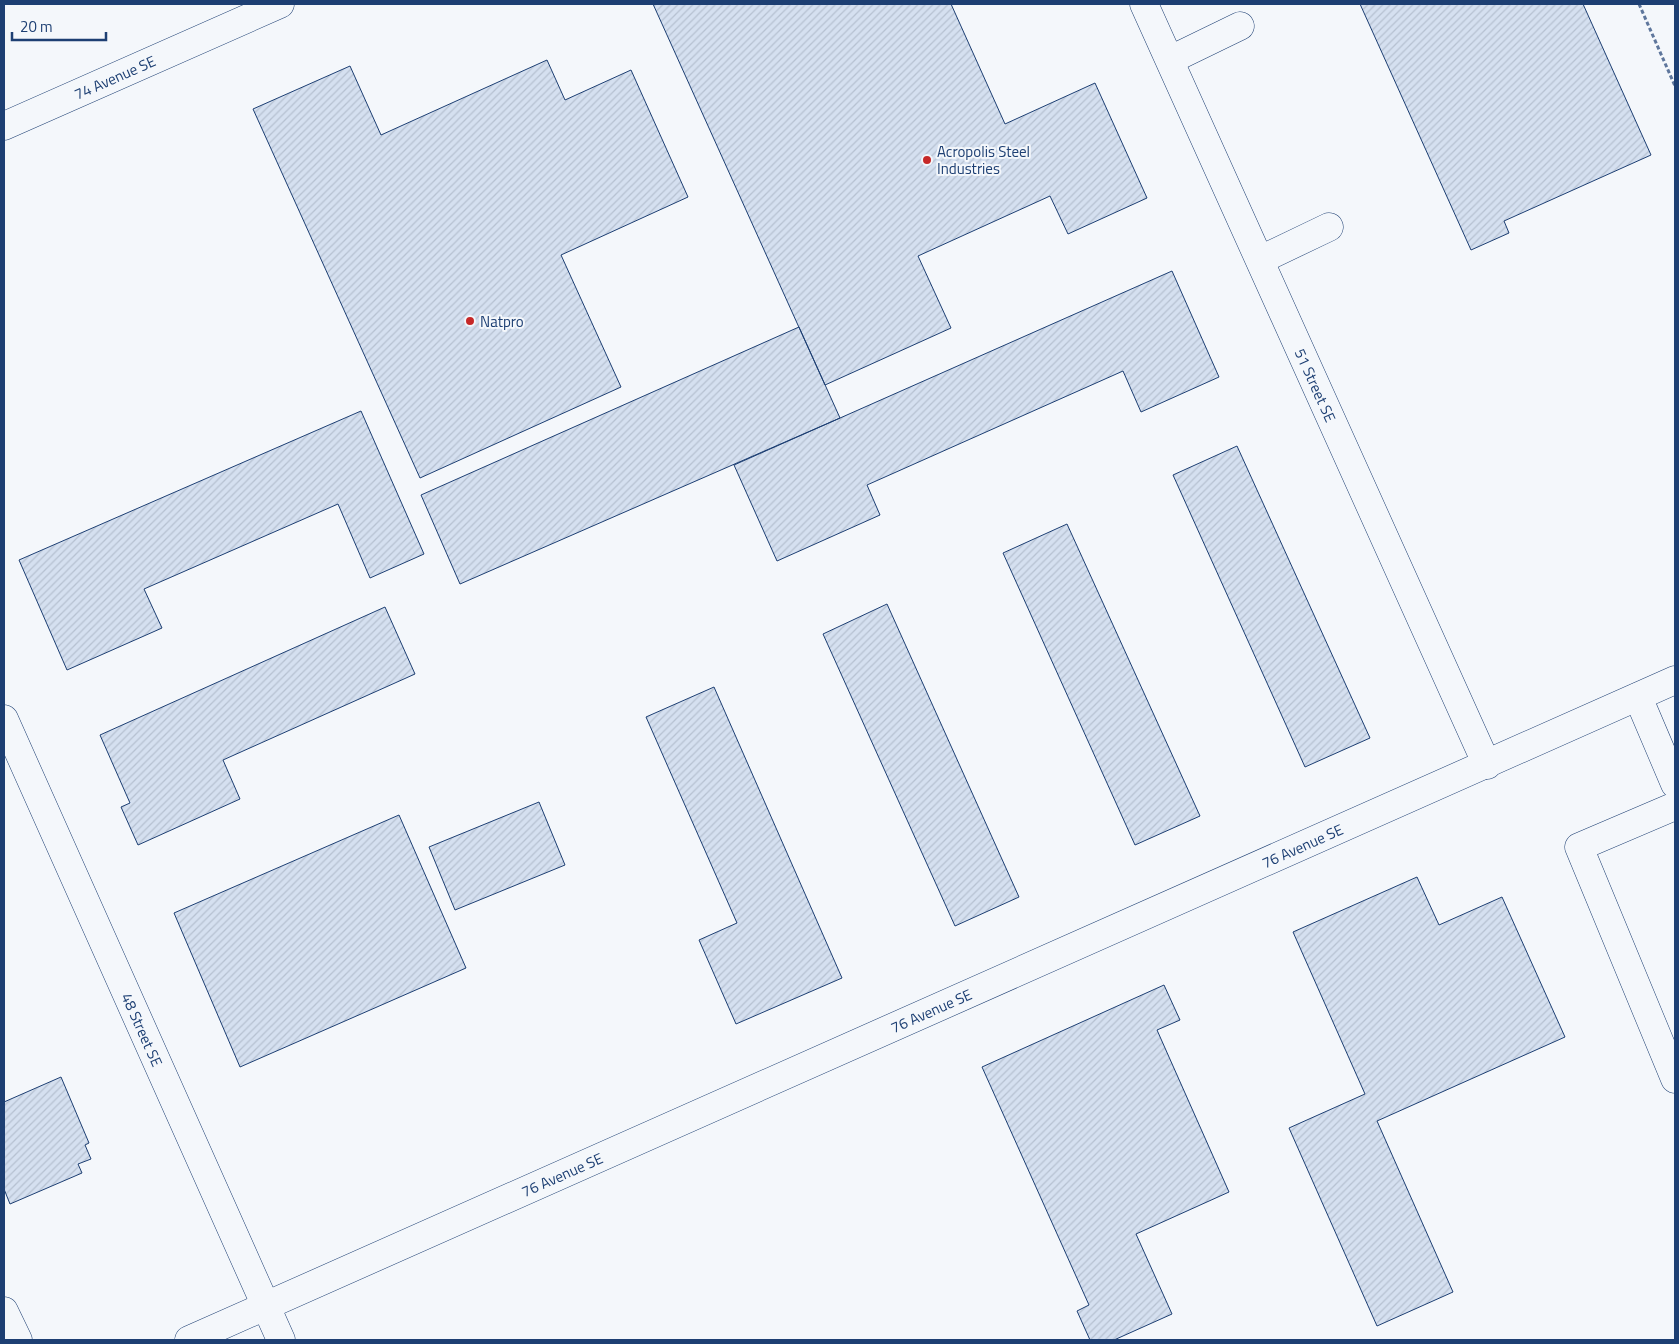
<svg xmlns="http://www.w3.org/2000/svg" width="1679" height="1344" font-family="'Titillium Web',sans-serif">
	<style>
		.building { fill: url(#building-hatch); stroke: #1d3f73 }
		.lines { fill: none; stroke-linecap: round; stroke-linejoin: round }
		.minor-casing { stroke: #1d3f73; stroke-width: 29 }
		.path { stroke: #5e769c; stroke-width: 3; stroke-dasharray: 4 2.5; stroke-linecap: butt }
		.minor { stroke: #f4f7fb; stroke-width: 28 }
		.poi-dot { fill: #c62828; stroke: #f4f7fb; stroke-width: 2 }
		.labels { text-anchor: middle; dominant-baseline: central; stroke-width: 4; stroke-linejoin: round; paint-order: stroke }
		.street-label { font-size: 15px; fill: #1d3f73; stroke: #f4f7fb }
		.poi-label { font-size: 15px; fill: #1d3f73; stroke: #f4f7fb; text-anchor: start }
	</style>
	<defs>
		<pattern id="building-hatch" width="6" height="6" patternUnits="userSpaceOnUse" patternTransform="scale(1.25)"><rect width="6" height="6" fill="#d5e0f0"/><path d="M-1 1l2-2M0 6l6-6M5 7l2-2" fill="none" stroke="#b6c1d1"/></pattern>
	</defs>
	<rect width="100%" height="100%" fill="#f4f7fb"/>
	<path class="building" d="M653,4H951L1005,124L1095,83L1147,198L1068,234L1050,196L918,256L951,328L825,385Z
		M1360,4H1583L1651,155L1504,221L1509,233L1471,250Z
		M547,60L565,100L631,70L688,197L561,255L621,387L420,478L253,109L350,66L381,135Z
		M1172,271L1219,377L1141,412L1123,371L867,485L880,515L777,561L734,465Z
		M799,327L840,418L460,584L421,495Z
		M361,411L424,554L370,578L338,504L144,589L162,628L67,670L19,560Z
		M1237,446L1370,738L1305,767L1173,475Z
		M1067,524L1200,816L1135,845L1003,553Z
		M887,604L1019,897L955,926L823,634Z
		M385,607L415,674L223,760L240,799L138,845L121,807L130,803L100,735Z
		M714,687L842,978L736,1024L699,940L737,923L646,717Z
		M539,802L565,865L455,910L429,847Z
		M399,815L466,968L240,1067L174,913Z
		M1417,877L1439,925L1502,897L1565,1037L1377,1121L1453,1292L1377,1326L1289,1128L1365,1094L1293,932Z
		M1164,985L1180,1020L1157,1030L1229,1192L1136,1234L1172,1314L1114,1340H1090L1077,1311L1089,1305L982,1067Z
		M61,1077L89,1143L85,1145L91,1159L78,1164L82,1173L10,1204L4,1189V1102Z"/>
	<g class="lines">
		<g class="minor-casing">
			<g id="minor">
				<path id="s1" d="M1144,4L1487,765"/>
				<path d="M1170,60L1240,26"/>
				<path id="s2" d="M4,126L280,4"/>
				<path d="M1260,260L1329,227"/>
				<path d="M1638,697L1675,784"/>
				<path id="s3" d="M4,719L281,1340"/>
				<path d="M1675,806L1579,847L1675,1079"/>
				<path d="M4,1311L18,1340"/>
				<path id="s4" d="M189,1340L1675,680"/>
			</g>
		</g>
		<path class="path" d="M1639,4L1675,86"/>
		<use href="#minor" class="minor"/>
	</g>
	<g class="poi-dot">
		<circle cx="927" cy="160" r="5"/>
		<circle cx="470" cy="321" r="5"/>
	</g>
	<g class="labels">
		<g class="street-label">
			<text stroke="none"><textPath href="#s2" startOffset="121">74 Avenue SE</textPath></text>
			<text stroke="none"><textPath href="#s1" startOffset="418">51 Street SE</textPath></text>
			<text stroke="none"><textPath href="#s4" startOffset="1218">76 Avenue SE</textPath></text>
			<text stroke="none"><textPath href="#s4" startOffset="812">76 Avenue SE</textPath></text>
			<text stroke="none"><textPath href="#s3" startOffset="340">48 Street SE</textPath></text>
			<text stroke="none"><textPath href="#s4" startOffset="408">76 Avenue SE</textPath></text>
		</g>
		<g class="poi-label">
			<text x="937" y="151">Acropolis Steel<tspan x="937" dy="17">Industries</tspan></text>
			<text x="480" y="321">Natpro</text>
		</g>
	</g>
	<rect width="1679" height="1344" fill="none" stroke="#1d3f73" stroke-width="10"/>
	<path d="M12 32v8h94v-8" fill="none" stroke="#1d3f73" stroke-width="2.5"/>
	<text x="20" y="32" font-size="15" fill="#1d3f73" stroke="#f4f7fb" stroke-width="4" paint-order="stroke">20 m</text>
</svg>
